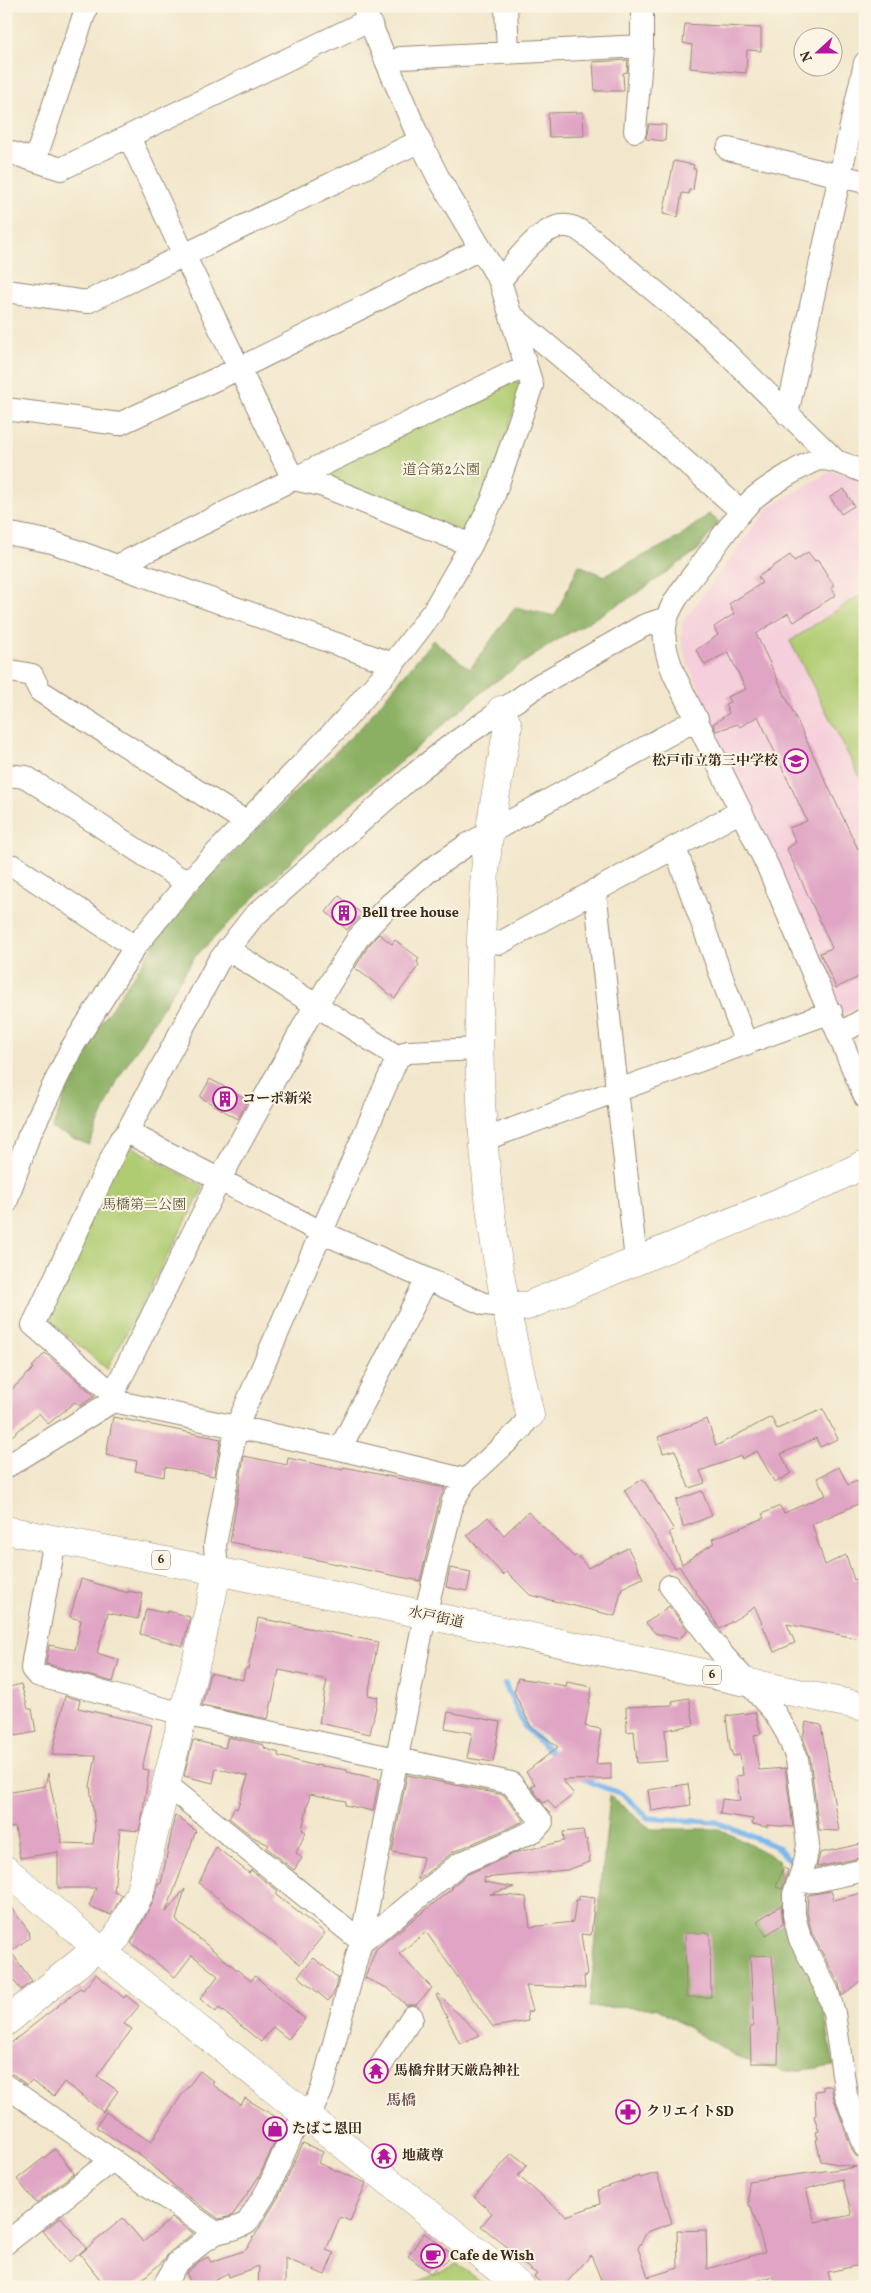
<svg xmlns="http://www.w3.org/2000/svg" width="871" height="2293" font-family="Vollkorn,'Noto Serif JP',serif">
	<style>
		.built { fill: #f5cfdb }
		.green { fill: #b0cc72; stroke: #767b48 }
		.forest { fill: #8cb064; stroke: #646d41 }
		.lines { fill: none; stroke-linecap: round; stroke-linejoin: round }
		.stream { stroke: #7cb7ee; stroke-width: 5.5 }
		.building { fill: #e0a5c4; fill-rule: evenodd }
		.street-casing { stroke: #968875; stroke-width: 24 }
		.secondary-casing { stroke: #968875; stroke-width: 29 }
		.highway-casing { stroke: #968875; stroke-width: 29 }
		.street { stroke: #fff; stroke-width: 22 }
		.secondary { stroke: #fff; stroke-width: 28 }
		.highway { stroke: #fff; stroke-width: 28 }
		.labels { text-anchor: middle; dominant-baseline: central; stroke-width: 4; stroke-linejoin: round; paint-order: stroke }
		.shield { fill: #fcf5e5; stroke: #75675a; stroke-width: 1 }
		.shield-label { font-size: 12px; font-weight: bold; fill: #3b2a1e }
		.park-label { font-size: 14px; fill: #585233; stroke: #fcf5e5 }
		.poi-label { font-size: 14px; font-weight: bold; fill: #3b2a1e; stroke: #fcf5e5; text-anchor: start }
		.street-label { font-size: 14px; fill: #3b2a1e; stroke: #fcf5e5 }
		.neighbourhood-label { font-size: 15px; font-weight: bold; fill: #755558; stroke: #fcf5e5 }
	</style>
	<rect width="100%" height="100%" fill="#fcf5e5"/>
	<filter id="ink" filterUnits="userSpaceOnUse"><feTurbulence type="fractalNoise" baseFrequency=".02" numOctaves="2"/><feDisplacementMap in="SourceGraphic" scale="10" xChannelSelector="R" yChannelSelector="G"/><feConvolveMatrix kernelMatrix="1 2 1 2 8 2 1 2 1" color-interpolation-filters="sRGB"/></filter>
	<filter id="wash" filterUnits="userSpaceOnUse"><feTurbulence type="fractalNoise" baseFrequency=".0096" numOctaves="4" result="noise"/><feDisplacementMap in="SourceGraphic" scale="20" xChannelSelector="R" yChannelSelector="G"/><feGaussianBlur stdDeviation="1.12" result="paint"/><feColorMatrix in="noise" values="0 0 0 0 0 0 0 0 0 0 0 0 0 0 0 0 0 1.4 0 .05"/><feComposite in="paint" operator="in"/></filter>
	<g filter="url(#wash)">
		<rect width="100%" height="100%" fill="#f2e7cc"/>
		<path class="built" d="M831,471L865,480V1002L843,1014L770,846L699,706L704,698L688,665L681,639L683,621L768,508Z"/>
		<path class="green" d="M516,380L521,387C511,419 485,513 463,532L330,479L326,471Z
			M865,592V787L790,641Z
			M124,1142L204,1187L107,1369L44,1316Z
			M457,2264L487,2287H407Z"/>
		<path class="forest" d="M709,514L719,522L698,550L636,594L554,642L490,685L331,821L194,958L119,1077L89,1145L52,1129L67,1090L97,1029L184,902L363,725L433,640L470,669L515,607L555,616L579,565L604,576L676,539Z
			M610,1796L651,1829H719L778,1859L786,1901L823,2004L834,2066L785,2072L739,2058L655,2008L589,2007Z"/>
		<g class="lines">
			<path class="stream" d="M505,1684L525,1727L556,1757
				M581,1776L594,1784L623,1794L648,1818L716,1822L777,1847L794,1864L799,1866"/>
		</g>
		<g id="blocks">
			<path class="building" d="M685,24L761,28V51L747,50L746,73L690,68L692,45L683,43Z
				M628,60L627,72L623,73L624,91H595L593,62Z
				M583,112L584,136L549,137L548,113Z
				M649,124L666,125L665,141L646,139Z
				M674,161L694,165L693,169H696L693,190H689V194L682,193L678,217L663,214Z
				M844,489L854,506L841,514L830,497Z
				M808,552L815,561L818,560L834,586L831,588L836,595L794,622L788,613L756,634L858,849L865,846V974L836,988L820,953L832,948L787,849L796,842L789,828L807,821L758,716L740,727L738,724L716,731L713,724L729,713L725,704L730,702L727,697L746,689L728,652L705,665L696,650L718,635L714,627L734,614L729,604L762,583L758,577L790,555L794,561Z
				M339,896L362,914L347,930L326,912Z
				M379,934L392,944L395,940L419,958L417,962L419,965L395,998L355,968L368,946Z
				M210,1079L248,1100L238,1119L200,1097Z
				M45,1353L95,1396L80,1406L75,1402L48,1424L39,1413L6,1441V1395L34,1368L32,1367Z
				M823,1409L838,1439L820,1447L816,1438L781,1454L791,1473L775,1483L757,1451L742,1459L741,1456L700,1471L705,1483L689,1488L675,1450L663,1453L658,1437L707,1419L716,1446L771,1417L777,1429Z
				M113,1417L221,1439L214,1476L165,1467L164,1477L135,1471L137,1461L106,1455Z
				M244,1456L287,1465L288,1458L343,1470L344,1467L445,1488L440,1498L420,1581L230,1542Z
				M839,1467L848,1485L857,1481L865,1501L812,1524L825,1565L846,1555L854,1580L865,1575V1640L787,1624L795,1643L774,1652L755,1607L720,1629L679,1566L675,1568L624,1490L643,1479L674,1530L669,1532L682,1564L714,1543L712,1539L764,1518L762,1514L780,1506L784,1513L826,1495L817,1478Z
				M702,1491L712,1516L683,1527L676,1500Z
				M528,1512L574,1557L577,1555L588,1568L628,1548L643,1578L622,1588L615,1616L530,1595L507,1572L503,1575L467,1535L488,1517L504,1535Z
				M450,1568L471,1572L467,1591L446,1587Z
				M81,1579L128,1593V1591L143,1594L138,1619L108,1613L97,1653L119,1660L113,1682L46,1664L49,1645L75,1650L81,1620L70,1617Z
				M669,1606L688,1631L678,1639L655,1633L646,1623Z
				M146,1609L167,1613L168,1611L190,1617L183,1646L140,1634Z
				M258,1618L378,1642L368,1695L378,1697L370,1734L319,1723L327,1680L279,1670L268,1719L202,1705L210,1673L243,1680L245,1669H248Z
				M518,1678L566,1686L567,1682L592,1687L585,1726L601,1729L596,1764L611,1763V1779L562,1780L574,1794L555,1809L548,1800L543,1803L531,1787L535,1784L526,1772L558,1747L531,1727L514,1692Z
				M21,1684L28,1709H32L36,1732L15,1736L14,1727L6,1728V1688Z
				M65,1696L80,1700L78,1708L152,1725L142,1769L149,1770L142,1817L139,1831L120,1829L114,1892L122,1895L111,1915L89,1906L96,1888H58V1852L20,1858L15,1827L6,1829V1793L45,1786L48,1773L62,1843L93,1844L95,1826L90,1786L96,1756L52,1755Z
				M689,1698L694,1725L665,1730L667,1761L637,1763L634,1731L627,1732L626,1707L673,1705L672,1701Z
				M448,1712L500,1722L493,1762L467,1758L472,1733L445,1728Z
				M755,1712L761,1734L754,1735L759,1770L785,1768L793,1827L767,1825V1827L752,1824L753,1819L720,1814L722,1799L740,1801L736,1776L743,1775L740,1755L733,1756L730,1748L726,1716Z
				M806,1722L821,1725L839,1831L819,1830L810,1757L803,1738Z
				M228,1737L264,1745V1748L279,1753L278,1756L316,1766V1765L347,1770V1772L379,1779L373,1811L345,1805L346,1801L310,1794L302,1830L306,1832L296,1853L302,1858L294,1870L267,1848L269,1845L253,1837L229,1818L234,1808L237,1809L248,1776L216,1768L213,1783L184,1776L193,1740L225,1748Z
				M407,1775L504,1795L524,1821L453,1852L418,1880L423,1857L392,1852Z
				M688,1784L691,1805L651,1811L648,1790Z
				M175,1815L196,1831L166,1912L185,1889L176,1920L251,1981L255,1976L305,2019L288,2039L273,2027L261,2042L219,2008L216,2012L200,1999L218,1976L192,1955L175,1977L131,1943L153,1902L158,1883L161,1884Z
				M583,1830L585,1840L587,1839L590,1862L567,1870L484,1878V1882L514,1887L490,1894L526,1897L530,1927L573,1922L576,1900H579V1896L595,1898L591,1935L581,1934L587,1975L584,1976L585,1988L526,1986L533,2011L527,2012L528,2021L493,2027L426,1932L399,1954L432,1988L416,2005H406L389,1989L365,1978L376,1949L453,1888H451L466,1875L518,1852L564,1841L563,1832Z
				M865,1843V1857L817,1867L820,1853Z
				M216,1847L249,1873L251,1870L278,1891L276,1895L325,1933L300,1964L199,1883Z
				M783,1868L788,1870L782,1889L776,1887Z
				M831,1891L834,1900L865,1892V1977L842,1996L839,1984L812,1934L807,1913L808,1895Z
				M6,1901L28,1930L29,1938L11,1952L32,1981L21,1990L6,1971Z
				M781,1905L783,1924L766,1935L757,1921Z
				M685,1933H710L711,1997H686Z
				M772,1955L779,2028L778,2063H751L750,2027H753V2010L750,1956Z
				M314,1958L338,1978L333,1995L328,2001L298,1976Z
				M96,1974L124,1998L126,1995L139,2006L124,2024L132,2029L97,2076L118,2091L103,2112L64,2082L54,2096L31,2081L27,2085L14,2075L6,2073V2047L80,1988L83,1990Z
				M438,1994L480,2035L460,2044L436,1995Z
				M200,2071L214,2082L212,2084L241,2105L245,2098L284,2122L260,2175L232,2216L219,2219L180,2191L142,2157L96,2127L106,2112L151,2142L181,2096Z
				M858,2085H865V2108L859,2092Z
				M823,2086H831L834,2099L853,2152L857,2157L865,2160V2264L828,2272L832,2287H776L773,2276L736,2287H604L591,2255L563,2287H545L534,2277L537,2274L514,2257L516,2254L481,2226L492,2213L474,2197L512,2153L527,2165L518,2176L566,2216L600,2204L598,2190L639,2176L640,2178L657,2173L672,2223L647,2232L638,2248L648,2277L678,2268L677,2231L706,2230L707,2269L765,2252L751,2206H749L748,2181L856,2167L821,2161L816,2140L818,2139L816,2132L819,2131L814,2116L816,2115L815,2091L823,2090ZM842,2179L852,2215L815,2222L806,2189Z
				M303,2143L323,2152L318,2163L366,2183L350,2221L340,2217L326,2250L334,2253L325,2275L285,2258V2287H258L259,2266L229,2277L228,2273L199,2287H193L186,2273L200,2261L208,2257L211,2262L246,2250L279,2196Z
				M55,2149L74,2173L36,2203L17,2179Z
				M61,2217L86,2248L69,2262L43,2231Z
				M123,2218L143,2242L172,2218L193,2233L169,2253L163,2261L147,2275L130,2287H106L80,2254Z
				M424,2233L454,2255L430,2273L408,2256Z"/>
		</g>
	</g>
	<g filter="url(#ink)">
		<use href="#blocks" fill-opacity="0" stroke="#968875" stroke-width="1"/>
		<g class="lines">
			<g class="street-casing">
				<path id="street" d="M506,6L508,53
					M388,64L401,58L642,46
					M635,131L642,46V6
					M129,137L184,255L293,479L117,566L393,664
					M728,149L865,182
					M6,151L61,169L369,20
					M35,160L85,12L82,6
					M500,281C514,264 545,218 572,227C578,228 584,234 589,237L708,335L837,462
					M6,291L87,302L420,141
					M511,315L669,447L741,511
					M6,409L119,424L240,368L480,249
					M787,414L865,63
					M865,472C851,467 835,459 821,459C809,460 761,491 752,500C734,518 720,540 704,561C692,577 673,599 667,618C661,638 667,656 674,674L768,867L865,1097
					M6,533L52,542L117,566
					M471,545L321,485L293,479L526,366
					M6,670L32,675L40,691L246,822
					M6,775L26,777L187,883
					M675,848L746,1044
					M6,866H14L135,947
					M595,890L636,1261
					M482,940L500,943L741,811
					M227,949L398,1057
					M839,1034L865,1019
					M483,1140L831,1012
					M6,1203L28,1138L71,1049L135,947L187,883L343,722L393,664L434,610L471,545L492,501L532,385L500,281L438,177L420,141L363,6
					M427,1279L484,1304L505,1306
					M113,1394L33,1325L120,1140L127,1132L218,962L253,917L417,772L451,745L539,685L643,626L667,618
					M113,1401L340,1449L427,1279L321,1232L127,1132
					M340,1449L466,1480
					M6,1467L113,1401V1394L220,1179L307,1020L358,938L389,905L430,870L467,845L697,719
					M55,1540L33,1660L32,1669L37,1675L183,1714L511,1783L542,1822L534,1831L459,1864L385,1925L361,1941L166,1784
					M217,1571L215,1545L236,1428L398,1057L408,1052L479,1049
					M670,1586L723,1655L775,1713L788,1735L797,1759L808,1845L805,1862L794,1894V1915L800,1939L827,1990L834,2013L846,2095L865,2147
					M798,1882L815,1881L865,1870
					M380,2067L412,2017
					M6,2086L112,2160L6,2243
					M112,2160L216,2233
					M163,2287L177,2263L204,2241L216,2233L236,2228L247,2223L268,2189L293,2132L313,2108L322,2089L361,1941L425,1615L453,1501L466,1480L521,1429L530,1415"/>
			</g>
			<g class="secondary-casing">
				<path id="secondary" d="M501,710L508,726C499,779 487,833 484,886C476,1000 477,1116 493,1229C501,1292 516,1353 530,1415
					M505,1306H527L826,1183L865,1164
					M6,1870L100,1950L521,2287
					M6,2022L96,1949L104,1952L117,1937L139,1895L212,1597L217,1571"/>
			</g>
			<g class="highway-casing">
				<path id="highway" d="M6,1530L217,1571L865,1707"/>
			</g>
			<use href="#street" class="street"/>
			<use href="#secondary" class="secondary"/>
			<use href="#highway" class="highway"/>
		</g>
	</g>
	<defs>
		<g id="school-ring" transform="scale(1.25)"><circle r="9.5" fill="#fcf5e5" stroke="#b5179e" stroke-width="1.5"/><path d="M0-5L7-2L0 1L-7-2ZM-4 1L0 2.5L4 1V4Q0 6-4 4Z" fill="#b5179e"/></g>
		<g id="building-ring" transform="scale(1.25)"><circle r="9.5" fill="#fcf5e5" stroke="#b5179e" stroke-width="1.5"/><path d="M-4-6H4V6H1V3H-1V6H-4ZM-2.5-4.3h1.7v1.8h-1.7ZM.8-4.3h1.7v1.8H.8ZM-2.5-1h1.7V.8h-1.7ZM.8-1h1.7V.8H.8Z" fill="#b5179e"/></g>
		<g id="temple-ring" transform="scale(1.25)"><circle r="9.5" fill="#fcf5e5" stroke="#b5179e" stroke-width="1.5"/><path d="M0-6L5-2H3V0L6.5 2.5H4V6H1.5V3h-3V6H-4V2.5H-6.5L-3 0V-2H-5Z" fill="#b5179e"/></g>
		<g id="pharmacy-ring" transform="scale(1.25)"><circle r="9.5" fill="#fcf5e5" stroke="#b5179e" stroke-width="1.5"/><path d="M-2-6h4v4h4v4h-4v4h-4v-4h-4v-4h4Z" fill="#b5179e"/></g>
		<g id="shop-ring" transform="scale(1.25)"><circle r="9.5" fill="#fcf5e5" stroke="#b5179e" stroke-width="1.5"/><path d="M-5-2.5h2.3a2.7 3.5 0 0 1 5.4 0H5L5.5 6h-11ZM-1.5-2.5h3a1.5 2.3 0 0 0-3 0Z" fill="#b5179e"/></g>
		<g id="cafe-ring" transform="scale(1.25)"><circle r="9.5" fill="#fcf5e5" stroke="#b5179e" stroke-width="1.5"/><path d="M-5.5-4.5H6V0H3Q3 3.5 0 3.5H-2.5Q-5.5 3.5-5.5 0ZM3-3.2v2h1.7v-2ZM-6 4.5H4V6H-6Z" fill="#b5179e"/></g>
	</defs>
	<g fill-rule="evenodd">
		<use href="#school-ring" x="796" y="761"/>
		<use href="#building-ring" x="344" y="913"/>
		<use href="#building-ring" x="225" y="1099"/>
		<use href="#temple-ring" x="376" y="2071"/>
		<use href="#pharmacy-ring" x="628" y="2112"/>
		<use href="#shop-ring" x="275" y="2129"/>
		<use href="#temple-ring" x="384" y="2156"/>
		<use href="#cafe-ring" x="433" y="2256"/>
	</g>
	<g class="labels">
		<g class="shield">
			<rect x="152" y="1550.5" width="18" height="19" rx="4"/>
			<rect x="703" y="1665.5" width="18" height="19" rx="4"/>
		</g>
		<g class="shield-label">
			<text x="161" y="1560">6</text>
			<text x="712" y="1675">6</text>
		</g>
		<g class="park-label">
			<text x="441" y="470">道合第2公園</text>
			<text x="144" y="1205">馬橋第二公園</text>
		</g>
		<g class="poi-label">
			<text x="778" y="761" text-anchor="end">松戸市立第三中学校</text>
			<text x="362" y="913">Bell tree house</text>
			<text x="242" y="1099">コーポ新栄</text>
			<text x="394" y="2071">馬橋弁財天厳島神社</text>
			<text x="646" y="2112">クリエイトSD</text>
			<text x="292" y="2129">たばこ恩田</text>
			<text x="402" y="2156">地蔵尊</text>
			<text x="450" y="2256">Cafe de Wish</text>
		</g>
		<g class="street-label">
			<text transform="translate(436 1618) rotate(12)">水戸街道</text>
		</g>
		<g class="neighbourhood-label">
			<text x="401" y="2101">馬橋</text>
		</g>
	</g>
	<rect width="871" height="2293" fill="none" stroke="#fcf5e5" stroke-width="25"/>
	<g transform="translate(818 52) rotate(249)"><circle r="24" fill="#fcf5e5" stroke="#afa495"/>
	<path d="M0-4L9 19L0 12L-9 19Z" fill="#b5179e"/>
	<text y="-8" font-size="14" font-weight="bold" text-anchor="middle" fill="#3b2a1e">N</text>
	</g>
</svg>
